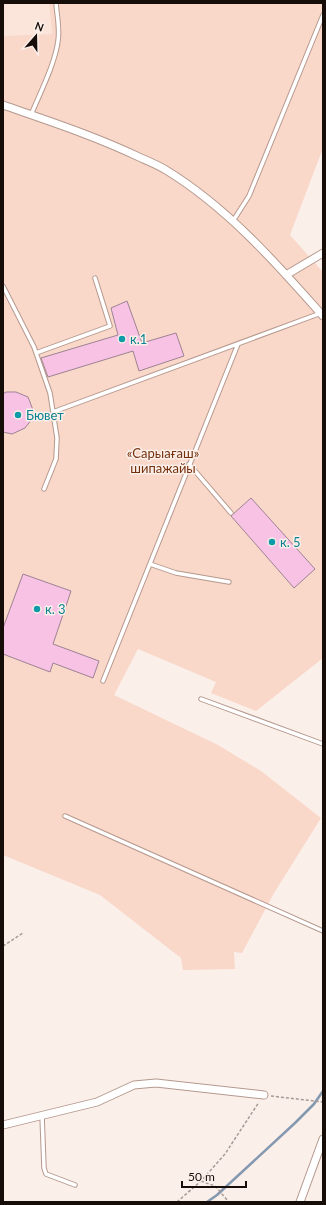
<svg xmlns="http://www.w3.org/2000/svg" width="326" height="1205" font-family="Lato,sans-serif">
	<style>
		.built { fill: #fbe4da }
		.green { fill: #f9d7c9 }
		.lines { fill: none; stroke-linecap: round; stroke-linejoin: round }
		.stream { stroke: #8498b0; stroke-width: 2.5 }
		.building { fill: #f8c2e4; stroke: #9c8393 }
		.service-casing { stroke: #b5998e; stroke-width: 5.5 }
		.minor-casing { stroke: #b5998e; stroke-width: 9 }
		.path { stroke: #a59a95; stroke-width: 1.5; stroke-dasharray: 3 2; stroke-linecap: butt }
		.service { stroke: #fff; stroke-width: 3.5 }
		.minor { stroke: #fff; stroke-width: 7 }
		.culture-dot { fill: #0f9aa8; stroke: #fbefea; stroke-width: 1.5 }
		.labels { text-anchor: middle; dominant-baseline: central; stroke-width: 3; stroke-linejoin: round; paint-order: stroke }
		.culture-label { font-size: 13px; fill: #0d838f; stroke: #fbefea; text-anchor: start }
		.park-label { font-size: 13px; fill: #74300b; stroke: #fbefea }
	</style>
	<rect width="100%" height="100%" fill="#fbefea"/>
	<path class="built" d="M3,3H49L52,34L3,36Z"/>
	<path class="green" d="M49,3H323V148L290,235L323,272V658L256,711L211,693L216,682L138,649L114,695L218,745L261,771L321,818L274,893L242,953L234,952L235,969L183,970L181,958L100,895L3,855V36L52,34Z"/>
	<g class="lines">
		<path class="stream" d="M207,1202L217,1195L295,1123L314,1104L323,1091"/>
	</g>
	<path class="building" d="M127,301L142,343L176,333L184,356L139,371L133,351L48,377L41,358L118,335L111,308Z
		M6,392H16L28,397L33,410L32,419L25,428L12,434L3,432V394Z
		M251,498L315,569L294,588L231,516Z
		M23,574L71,591L53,644L99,661L93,678L53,663L50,672L3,654V628Z"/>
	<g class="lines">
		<g class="service-casing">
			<path id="service" d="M31,115C40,93 55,64 58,41C60,28 57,16 56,3
				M233,221L249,196L323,15
				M3,286L34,347L50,393L57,438L56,459L44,489
				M36,353L110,326L95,278
				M53,412L321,313
				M189,464L231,513
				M150,564L176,573L229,582
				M103,681L238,344
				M201,699L323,744
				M65,816L323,931
				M42,1115L44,1168L46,1174L75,1185"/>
		</g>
		<g class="minor-casing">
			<path id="minor" d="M3,105C49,121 95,136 139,157C148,161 158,165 166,170C228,208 276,263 323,316
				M286,275L323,253
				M3,1125L97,1102L134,1085L156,1083L264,1095
				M300,1202L323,1139"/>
		</g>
		<path class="path" d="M3,946L23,933
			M271,1096L323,1102
			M201,1181L215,1186L229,1202
			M177,1202L201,1181L225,1154L259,1102"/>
		<use href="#service" class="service"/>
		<use href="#minor" class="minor"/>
	</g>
	<g class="culture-dot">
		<circle cx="122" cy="339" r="4"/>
		<circle cx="18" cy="415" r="4"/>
		<circle cx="272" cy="542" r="4"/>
		<circle cx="37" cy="609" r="4"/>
	</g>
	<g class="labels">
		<g class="culture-label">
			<text x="130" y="339">к.1</text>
			<text x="26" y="415">Бювет</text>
			<text x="280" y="542">к. 5</text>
			<text x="45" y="609">к. 3</text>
		</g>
		<g class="park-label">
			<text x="163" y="453">«Сарыағаш»<tspan x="163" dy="15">шипажайы</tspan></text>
		</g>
	</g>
	<rect width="326" height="1205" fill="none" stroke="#160d09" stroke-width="8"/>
	<g transform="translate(36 36) rotate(20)" stroke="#fbefea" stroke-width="3" paint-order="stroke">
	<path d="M0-3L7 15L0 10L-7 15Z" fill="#160d09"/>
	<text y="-6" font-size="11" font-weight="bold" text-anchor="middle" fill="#160d09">N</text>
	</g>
	<path d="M182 1181v6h64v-6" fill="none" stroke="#160d09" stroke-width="2"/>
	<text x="188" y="1181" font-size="12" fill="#160d09" stroke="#fbefea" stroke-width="3" paint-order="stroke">50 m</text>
</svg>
